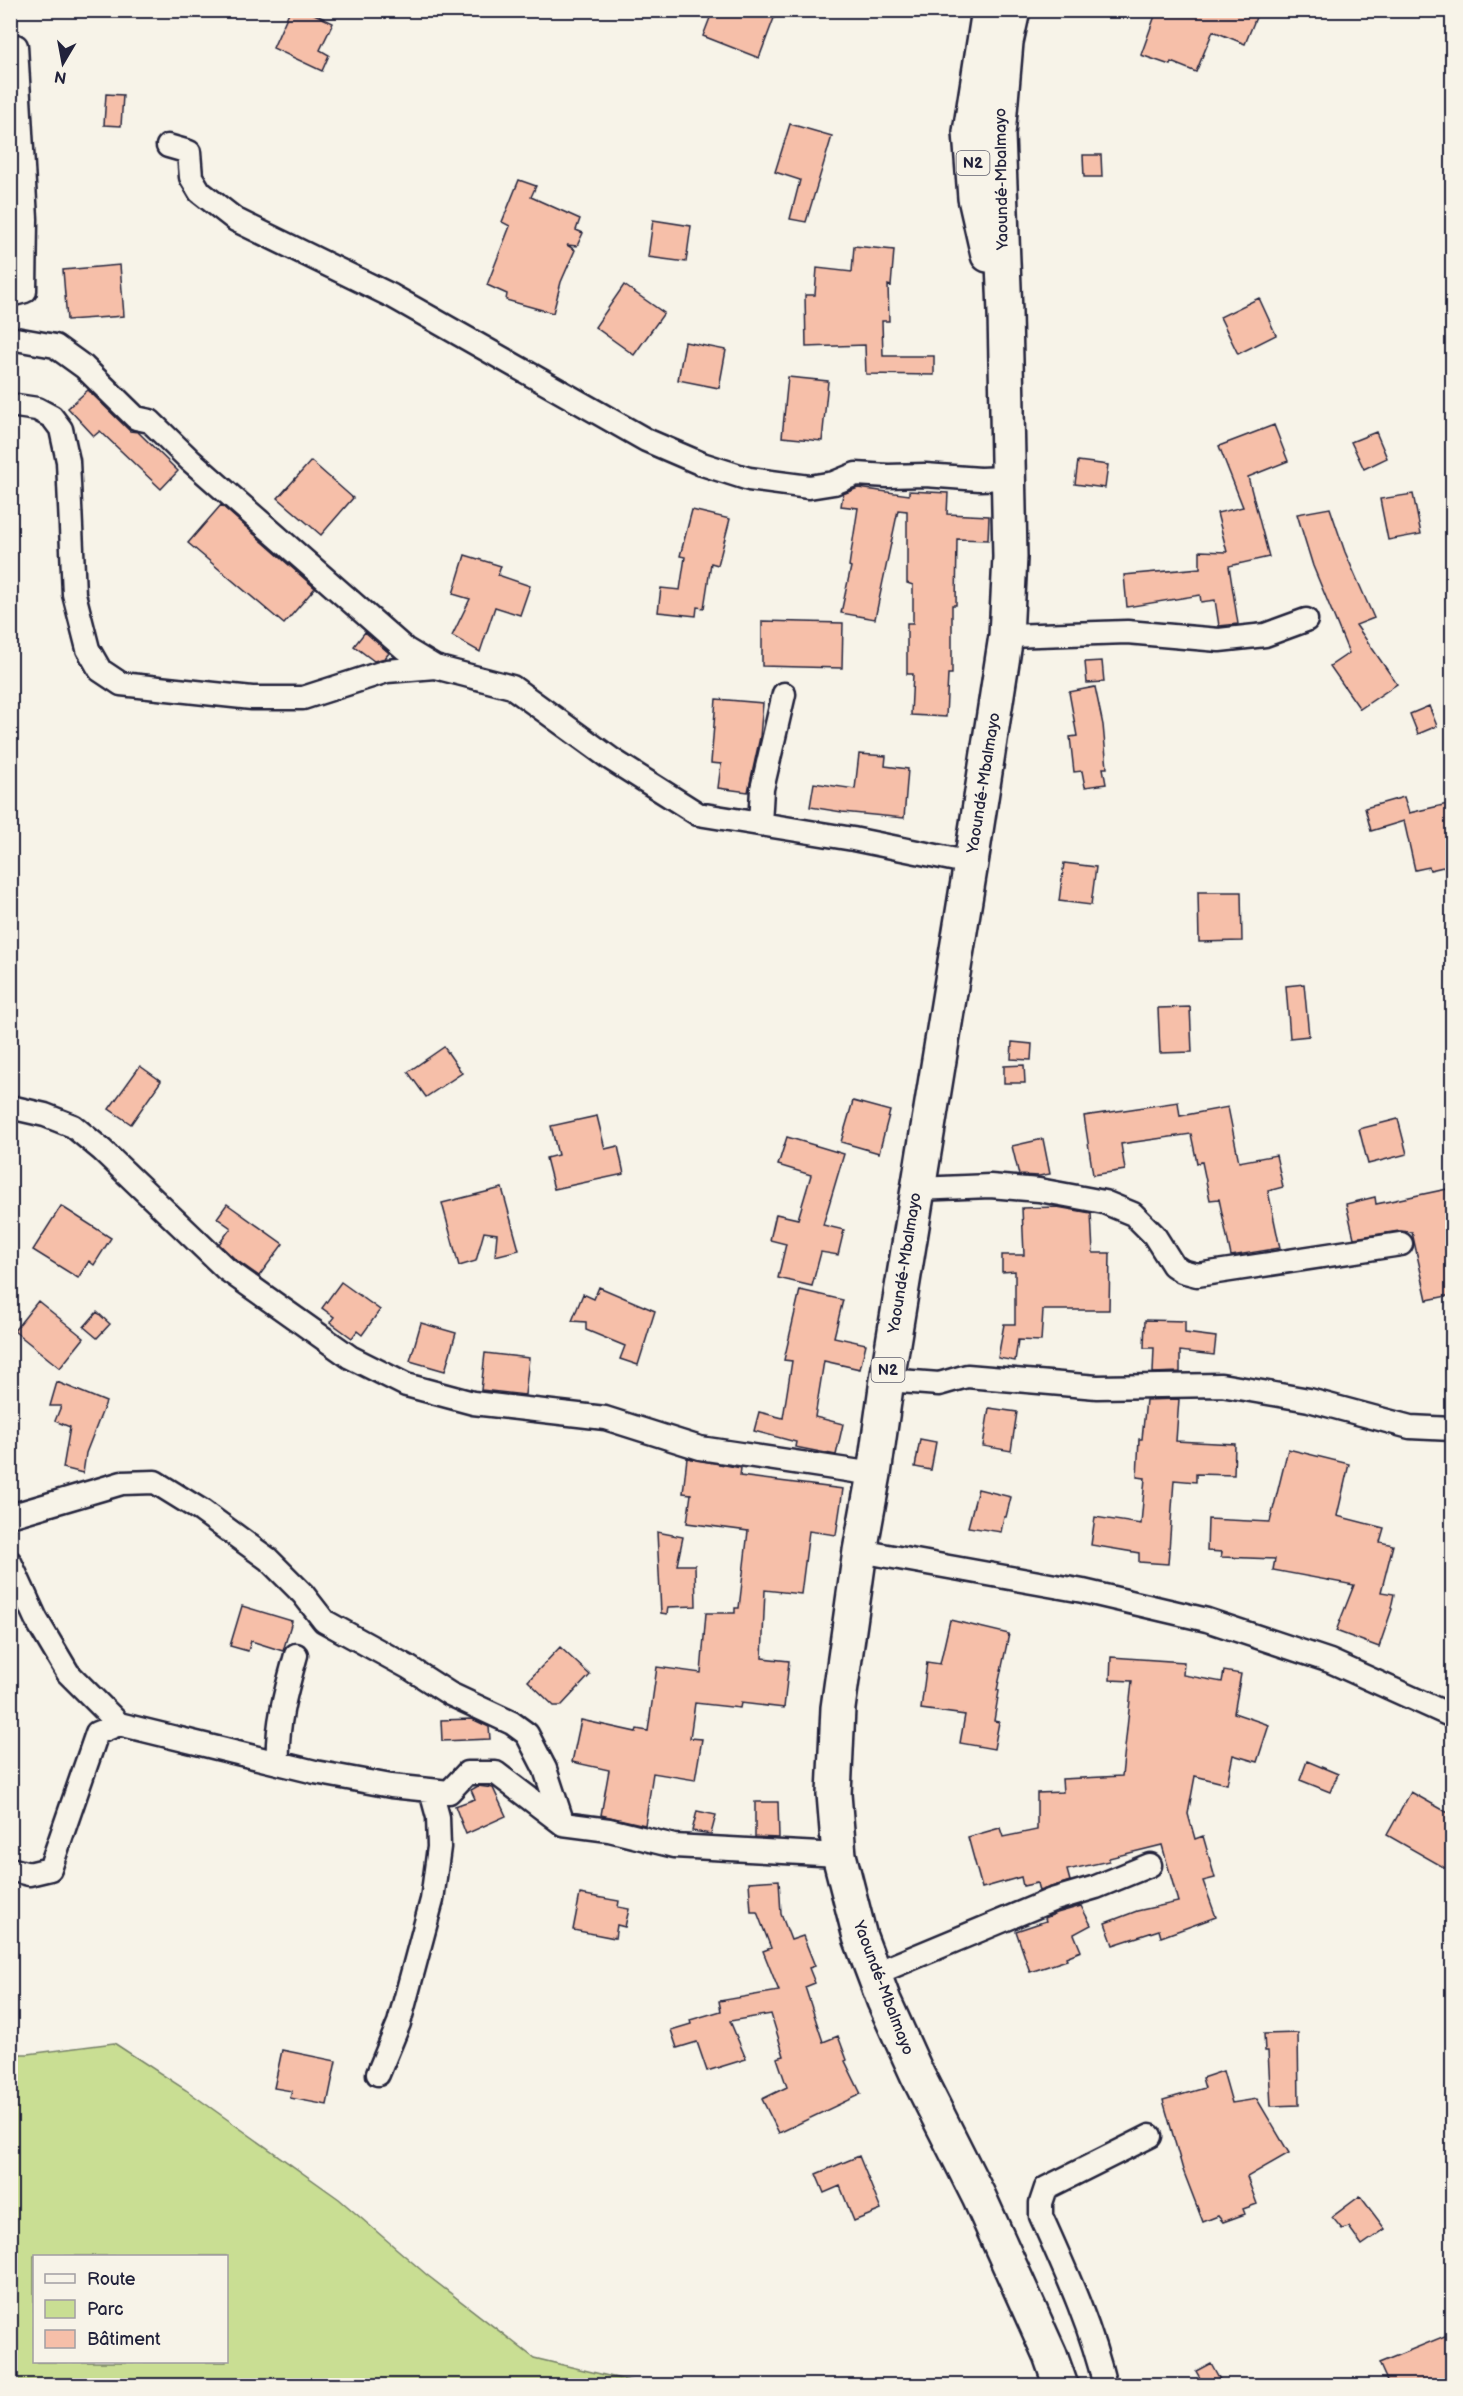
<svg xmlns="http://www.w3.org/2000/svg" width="1463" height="2396" font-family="'Balsamiq Sans',sans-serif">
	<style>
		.green { fill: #c9de93; stroke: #768067; stroke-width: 1.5; fill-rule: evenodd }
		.building { fill: #f6bfa9; stroke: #22223b; stroke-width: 1.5 }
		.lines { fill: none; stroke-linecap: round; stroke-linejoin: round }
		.minor-casing { stroke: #22223b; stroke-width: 27 }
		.highway-casing { stroke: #22223b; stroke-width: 38 }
		.minor { stroke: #f7f3e8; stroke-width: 22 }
		.highway { stroke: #f7f3e8; stroke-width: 33 }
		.labels { text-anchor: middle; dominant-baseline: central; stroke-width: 4.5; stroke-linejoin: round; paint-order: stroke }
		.shield { fill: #f7f3e8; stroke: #62616f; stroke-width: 1.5 }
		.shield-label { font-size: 15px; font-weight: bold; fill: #22223b }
		.street-label { font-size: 16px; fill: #22223b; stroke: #f7f3e8 }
	</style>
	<rect width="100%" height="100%" fill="#f7f3e8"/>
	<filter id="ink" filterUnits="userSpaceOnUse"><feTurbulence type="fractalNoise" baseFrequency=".0167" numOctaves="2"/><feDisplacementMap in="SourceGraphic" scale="12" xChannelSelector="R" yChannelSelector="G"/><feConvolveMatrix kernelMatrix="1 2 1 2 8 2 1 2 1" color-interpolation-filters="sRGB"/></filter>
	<g filter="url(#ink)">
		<path class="green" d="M114,2043L186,2090L339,2199L427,2275L534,2358L646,2385H11V2054H28ZM34,2256H226V2362H34Z"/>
		<path class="building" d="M290,10H306L333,23L320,50L329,55L322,71L273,48Z
			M713,10H777L759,58L703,36Z
			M1157,10H1259L1245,44L1213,31L1196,72L1171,62L1170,65L1141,55Z
			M106,94L123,95L121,126L104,125Z
			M790,124L832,136L806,222L790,219L800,180L775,172Z
			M1083,155H1101L1102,177H1084Z
			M519,180L536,186L531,197L580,219L576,230L583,233L577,246L567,245L575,250L561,282L553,313L506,300L507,294L487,285L510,226L502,222Z
			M653,220L691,226L686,262L648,257Z
			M854,246L894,250L891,286L888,285L889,321H882L883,356H934V375L866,374L865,345L806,347L805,295H815L817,268L852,272Z
			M120,265L124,316L67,320L63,270Z
			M624,285L664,313L634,355L595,327Z
			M1259,298L1276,335L1238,354L1220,317Z
			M685,342L726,350L719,388L678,380Z
			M788,377L828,381L822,441L782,437Z
			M88,390L130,431L138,432L178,471L161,489L100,431L94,436L68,408Z
			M1274,425L1288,461L1248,477L1269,557L1229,566L1238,624L1219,626L1215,600L1201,602L1200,595L1127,607L1124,575L1200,568V551L1227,552L1217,513L1243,507L1219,446Z
			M1376,432L1387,458L1364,469L1351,442Z
			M311,461L353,498L321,535L278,498Z
			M1078,461L1108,465L1105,488L1075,484Z
			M858,488L909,495V491L948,493L947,514L989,516L988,540L957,539L956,605H952V674H948L946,717L911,715L913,674H907V623H913V585L907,583V511L898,510L875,619L841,613L851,567L849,566L858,508L841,506L843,494Z
			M1413,494L1421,534L1388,540L1380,499Z
			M221,505L315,588L284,624L188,543Z
			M1330,508L1345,552L1374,618L1356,625L1397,684L1360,709L1330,666L1349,653L1313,566L1297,514Z
			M692,510L730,519L718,565L711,563L704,608L697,607L696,616L658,612L661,588L680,590L685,557L680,556Z
			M465,555L501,566L498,575L530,586L520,615L495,607L480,652L452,636L470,599L453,594Z
			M762,621L843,623L842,668L762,666Z
			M365,632L389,653L385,658L374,661L354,646Z
			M1102,661L1104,682L1087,683L1085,662Z
			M1095,687L1103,725L1107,768H1103L1106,784L1085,787L1082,771L1074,772L1070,737L1077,736L1069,692Z
			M716,699L763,703L760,737L748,792L718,788L721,764L711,763Z
			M1429,706L1437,726L1418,734L1410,714Z
			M859,754L886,756L885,766L908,769L904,818L842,812L810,807L814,783L855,789Z
			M1404,797L1409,813L1452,803V865L1430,870L1429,867L1415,870L1404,821L1371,831L1365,808Z
			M1064,863L1096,867L1091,905L1059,901Z
			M1198,892H1241L1242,941L1199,942Z
			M1304,984L1309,1036L1290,1038L1286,986Z
			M1190,1007L1192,1052L1160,1053L1158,1008Z
			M1012,1042L1032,1044L1031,1060L1011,1059Z
			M444,1047L462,1073L426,1097L408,1072Z
			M1024,1065L1025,1083H1004V1066Z
			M140,1066L161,1081L131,1124L109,1109Z
			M853,1101L890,1111L879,1153L841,1142Z
			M1178,1102L1180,1116L1228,1107L1239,1162L1276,1155L1283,1187L1268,1191L1280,1248L1231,1256L1219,1199L1210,1200L1202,1162L1197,1163L1191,1134L1121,1144L1125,1170L1093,1175L1084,1116Z
			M597,1116L605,1149L618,1146L624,1174L554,1189L546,1158L558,1155L551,1126Z
			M1398,1119L1407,1154L1368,1164L1359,1129Z
			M787,1137L844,1154L823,1225L844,1230L838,1255L821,1252L812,1286L778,1278L786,1244L770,1240L776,1214L798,1219L811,1175L778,1165Z
			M1043,1139L1050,1174L1039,1176L1019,1175L1012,1146Z
			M502,1188L519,1250L495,1256L497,1234L484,1232L476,1261L459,1266L442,1203Z
			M1452,1188V1295L1427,1300L1412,1232L1399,1231L1354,1238L1346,1204L1375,1197L1376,1204Z
			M227,1204L283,1244L259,1276L235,1259L219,1244L231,1228L217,1218Z
			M61,1206L111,1238L94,1265L89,1261L78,1278L33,1250Z
			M1057,1207L1091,1213L1093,1253H1110L1109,1310H1043L1041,1341L1018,1340L1015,1361L998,1358L1004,1324H1015V1271L1002,1272V1255H1024L1022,1208Z
			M341,1282L380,1310L362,1335L357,1331L352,1338L330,1322L334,1317L322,1308Z
			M599,1287L655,1311L638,1365L620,1359L625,1346L586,1330V1322L572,1321L583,1294L594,1299Z
			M800,1290L843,1300L834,1337L866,1344L860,1369L824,1361L815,1417L843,1424L836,1455L795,1447L796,1442L754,1431L759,1412L783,1418L792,1361L784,1360Z
			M38,1301L84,1338L60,1368L14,1331Z
			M97,1312L110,1324L97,1338L84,1327Z
			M1145,1320L1185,1321V1333L1216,1337L1214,1355L1180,1351V1372L1153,1373L1154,1348H1144Z
			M421,1323L456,1333L445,1371L410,1361Z
			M485,1353L529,1358L525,1395L481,1390Z
			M57,1382L106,1402L86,1453L83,1473L63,1468L70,1427L55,1421L61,1406H50Z
			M1179,1399L1176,1441L1235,1444L1234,1475L1196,1474V1482L1174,1480L1168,1564L1139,1562V1553L1091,1545L1095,1517L1141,1524L1145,1478L1137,1477L1139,1439H1142L1146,1400Z
			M989,1408L1017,1412L1011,1451L983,1446Z
			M920,1439L936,1442L931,1470L915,1467Z
			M1288,1449L1349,1464L1337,1516L1384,1528L1380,1542L1393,1545L1381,1592L1394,1594L1391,1608L1392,1609L1379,1647L1336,1631L1354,1585L1273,1570L1275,1559L1221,1557L1222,1552L1207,1551L1208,1519L1270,1522Z
			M687,1458L741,1468L740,1476L843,1489L836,1535L809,1531L801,1594L765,1590L762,1658L789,1661L784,1708L741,1703L740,1708L695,1703L690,1738L702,1739L695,1780L653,1773L645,1825L601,1815L609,1770L572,1762L581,1720L636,1732L637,1729L648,1731L657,1667L701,1673L706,1613H735V1608H739L748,1531L687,1523L691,1494L683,1493Z
			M978,1489L1011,1497L1006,1517H1004L1001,1532L968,1527Z
			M657,1532L683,1537L677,1565H695L696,1606L668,1607L667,1614L661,1613Z
			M242,1606L292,1621L283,1651L251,1641L248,1651L230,1646Z
			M950,1620L1009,1634L997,1690L999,1691L994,1721L999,1722L994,1749L960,1743L965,1715L921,1709L927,1662L940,1664Z
			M560,1647L590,1675L561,1706H554L528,1681Z
			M1111,1657L1184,1662L1183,1675L1222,1682L1224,1671L1241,1674L1234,1713L1269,1725L1257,1762L1233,1755L1227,1784L1195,1776L1188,1814L1195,1839L1203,1836L1215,1878L1203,1881L1216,1917L1161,1937L1159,1930L1113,1945L1105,1923L1137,1911L1178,1902L1162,1845L1109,1858V1861L1067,1870L1070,1881L1039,1891L1037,1883L1023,1886L1021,1877L982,1888L968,1837L1000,1828L1003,1837L1037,1830V1793L1063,1792L1062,1779L1122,1776L1132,1681L1110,1680Z
			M472,1719L489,1727L490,1739L442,1741L441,1720Z
			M1307,1761L1338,1774L1330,1792L1300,1780Z
			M478,1786L493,1788L506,1816L466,1834L455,1806L475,1799L471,1790Z
			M1411,1792L1452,1815V1872L1387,1835Z
			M755,1802H778L779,1838L755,1837Z
			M697,1811L716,1815L711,1834L692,1831Z
			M779,1880L781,1914L791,1940L803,1936L815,1966L809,1968L815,1983L805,1987L823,2042L838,2036L847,2060L845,2061L861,2094L779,2133L762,2099L787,2087L777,2058L784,2056L771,2014L730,2021L746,2059L707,2071L697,2042L677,2048L671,2030L691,2024L690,2020L721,2011L719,2001L779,1991L763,1951L771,1948L757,1912H751L749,1882Z
			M580,1894L619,1901L618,1907L629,1909L625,1927L617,1925L615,1938L573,1930Z
			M1081,1906L1091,1925L1074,1934L1081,1951L1066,1957L1067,1960L1030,1972L1016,1931L1046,1921L1045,1918L1057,1913Z
			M1298,2033L1299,2105L1271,2106L1268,2051H1265L1264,2034Z
			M282,2050L336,2061L327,2105L290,2098L292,2091L274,2088Z
			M1223,2071L1232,2103L1257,2099L1289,2153L1247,2177L1257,2204L1243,2209L1245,2214L1223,2222L1218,2216L1203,2222L1183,2170L1163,2100L1205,2088L1202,2078Z
			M859,2156L881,2210L854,2221L840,2186L824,2193L816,2174Z
			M1360,2196L1385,2229L1362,2245L1349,2227L1342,2229L1332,2217Z
			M1452,2333V2385H1389L1379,2363Z
			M1211,2363L1223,2385H1204L1196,2371Z"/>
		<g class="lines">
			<g class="minor-casing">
				<path id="minor" d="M168,146L189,152L191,177L200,192L236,220L392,296L646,440L702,464L749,479L809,487L834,483L856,474L888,476L925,475L980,479L1007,478
					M10,295L25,291L26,219L16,46
					M10,338L55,346L84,367L136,418L150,421L190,460L405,649L435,667
					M10,405L37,409L52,417L61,429L68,461L74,594L88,649L100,670L121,684L252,698H303L387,671L435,667L512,687L611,759L698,814L853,839L971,863
					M1006,636L1127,632L1219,640L1265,635L1306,620
					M760,824L762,789L784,694
					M10,1107L45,1115L73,1126L102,1150L226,1269L350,1357L406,1385L473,1403L605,1418L700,1448L874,1474
					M917,1189L990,1186L1039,1190L1104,1202L1133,1214L1154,1235L1173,1265L1182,1271L1197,1275L1401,1244
					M887,1380L939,1384L967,1376L1097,1387L1221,1385L1309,1400L1410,1427L1452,1429
					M10,1516L122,1483L155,1482L202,1511L268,1559L303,1594L324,1621L408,1667L450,1694L512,1723L527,1734L545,1769L563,1824
					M860,1551L1083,1591L1207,1620L1330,1661L1452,1716
					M10,1562L36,1619L68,1673L119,1724L315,1772L391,1786L449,1792L467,1773H496L563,1824L609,1830L674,1846L839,1855
					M278,1763C276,1725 286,1691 296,1655
					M10,1869L29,1874L50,1869L97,1733L119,1724
					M874,1974L1052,1900L1096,1887L1150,1865
					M378,2074L399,2023L432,1900L439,1847L438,1817L431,1791
					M1105,2386C1091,2326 1066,2272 1041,2216V2203L1046,2188L1150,2136"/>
			</g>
			<g class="highway-casing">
				<path id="highway" d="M1013,10L1006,42L998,135L1005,313L1010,557L1006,636L971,863L887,1380L874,1474L860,1551L838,1708L834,1794L839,1855L860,1937L884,2001L917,2074L979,2197L1050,2355L1061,2386
					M988,255L975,198L970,132L989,10"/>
			</g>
			<use href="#minor" class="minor"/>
			<use href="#highway" class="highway"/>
		</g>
	</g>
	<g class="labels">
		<g class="shield">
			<rect x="956.5" y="151" width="33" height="24" rx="4.5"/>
			<rect x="871.5" y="1358" width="33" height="24" rx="4.5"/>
		</g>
		<g class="shield-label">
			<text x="973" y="163">N2</text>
			<text x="888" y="1370">N2</text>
		</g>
		<g class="street-label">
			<text transform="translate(1002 179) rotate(-91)">Yaoundé-Mbalmayo</text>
			<text transform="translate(984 783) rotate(-81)">Yaoundé-Mbalmayo</text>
			<text transform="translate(905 1263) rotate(-81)">Yaoundé-Mbalmayo</text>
			<text transform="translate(883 1988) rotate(69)">Yaoundé-Mbalmayo</text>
		</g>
	</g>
	<rect width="1463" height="2396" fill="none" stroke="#f7f3e8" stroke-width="36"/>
	<rect x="18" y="18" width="1427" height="2360" fill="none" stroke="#22223b" stroke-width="2" filter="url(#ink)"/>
	<rect x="33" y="2255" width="195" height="108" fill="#f7f3e8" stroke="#a29fa3" stroke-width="1.5"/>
	<rect x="45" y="2274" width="30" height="9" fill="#f7f3e8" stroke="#a29fa3" stroke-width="1.5"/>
	<text x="87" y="2285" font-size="18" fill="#22223b">Route</text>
	<rect x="45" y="2300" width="30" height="18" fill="#c9de93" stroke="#a29fa3" stroke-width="1.5"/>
	<text x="87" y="2315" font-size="18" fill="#22223b">Parc</text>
	<rect x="45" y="2330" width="30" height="18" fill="#f6bfa9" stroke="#a29fa3" stroke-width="1.5"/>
	<text x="87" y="2345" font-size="18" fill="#22223b">Bâtiment</text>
	<g transform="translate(63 63) rotate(190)" stroke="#f7f3e8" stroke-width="4.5" paint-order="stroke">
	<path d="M0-4.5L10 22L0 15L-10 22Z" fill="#22223b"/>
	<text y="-9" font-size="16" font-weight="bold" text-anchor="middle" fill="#22223b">N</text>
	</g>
</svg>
